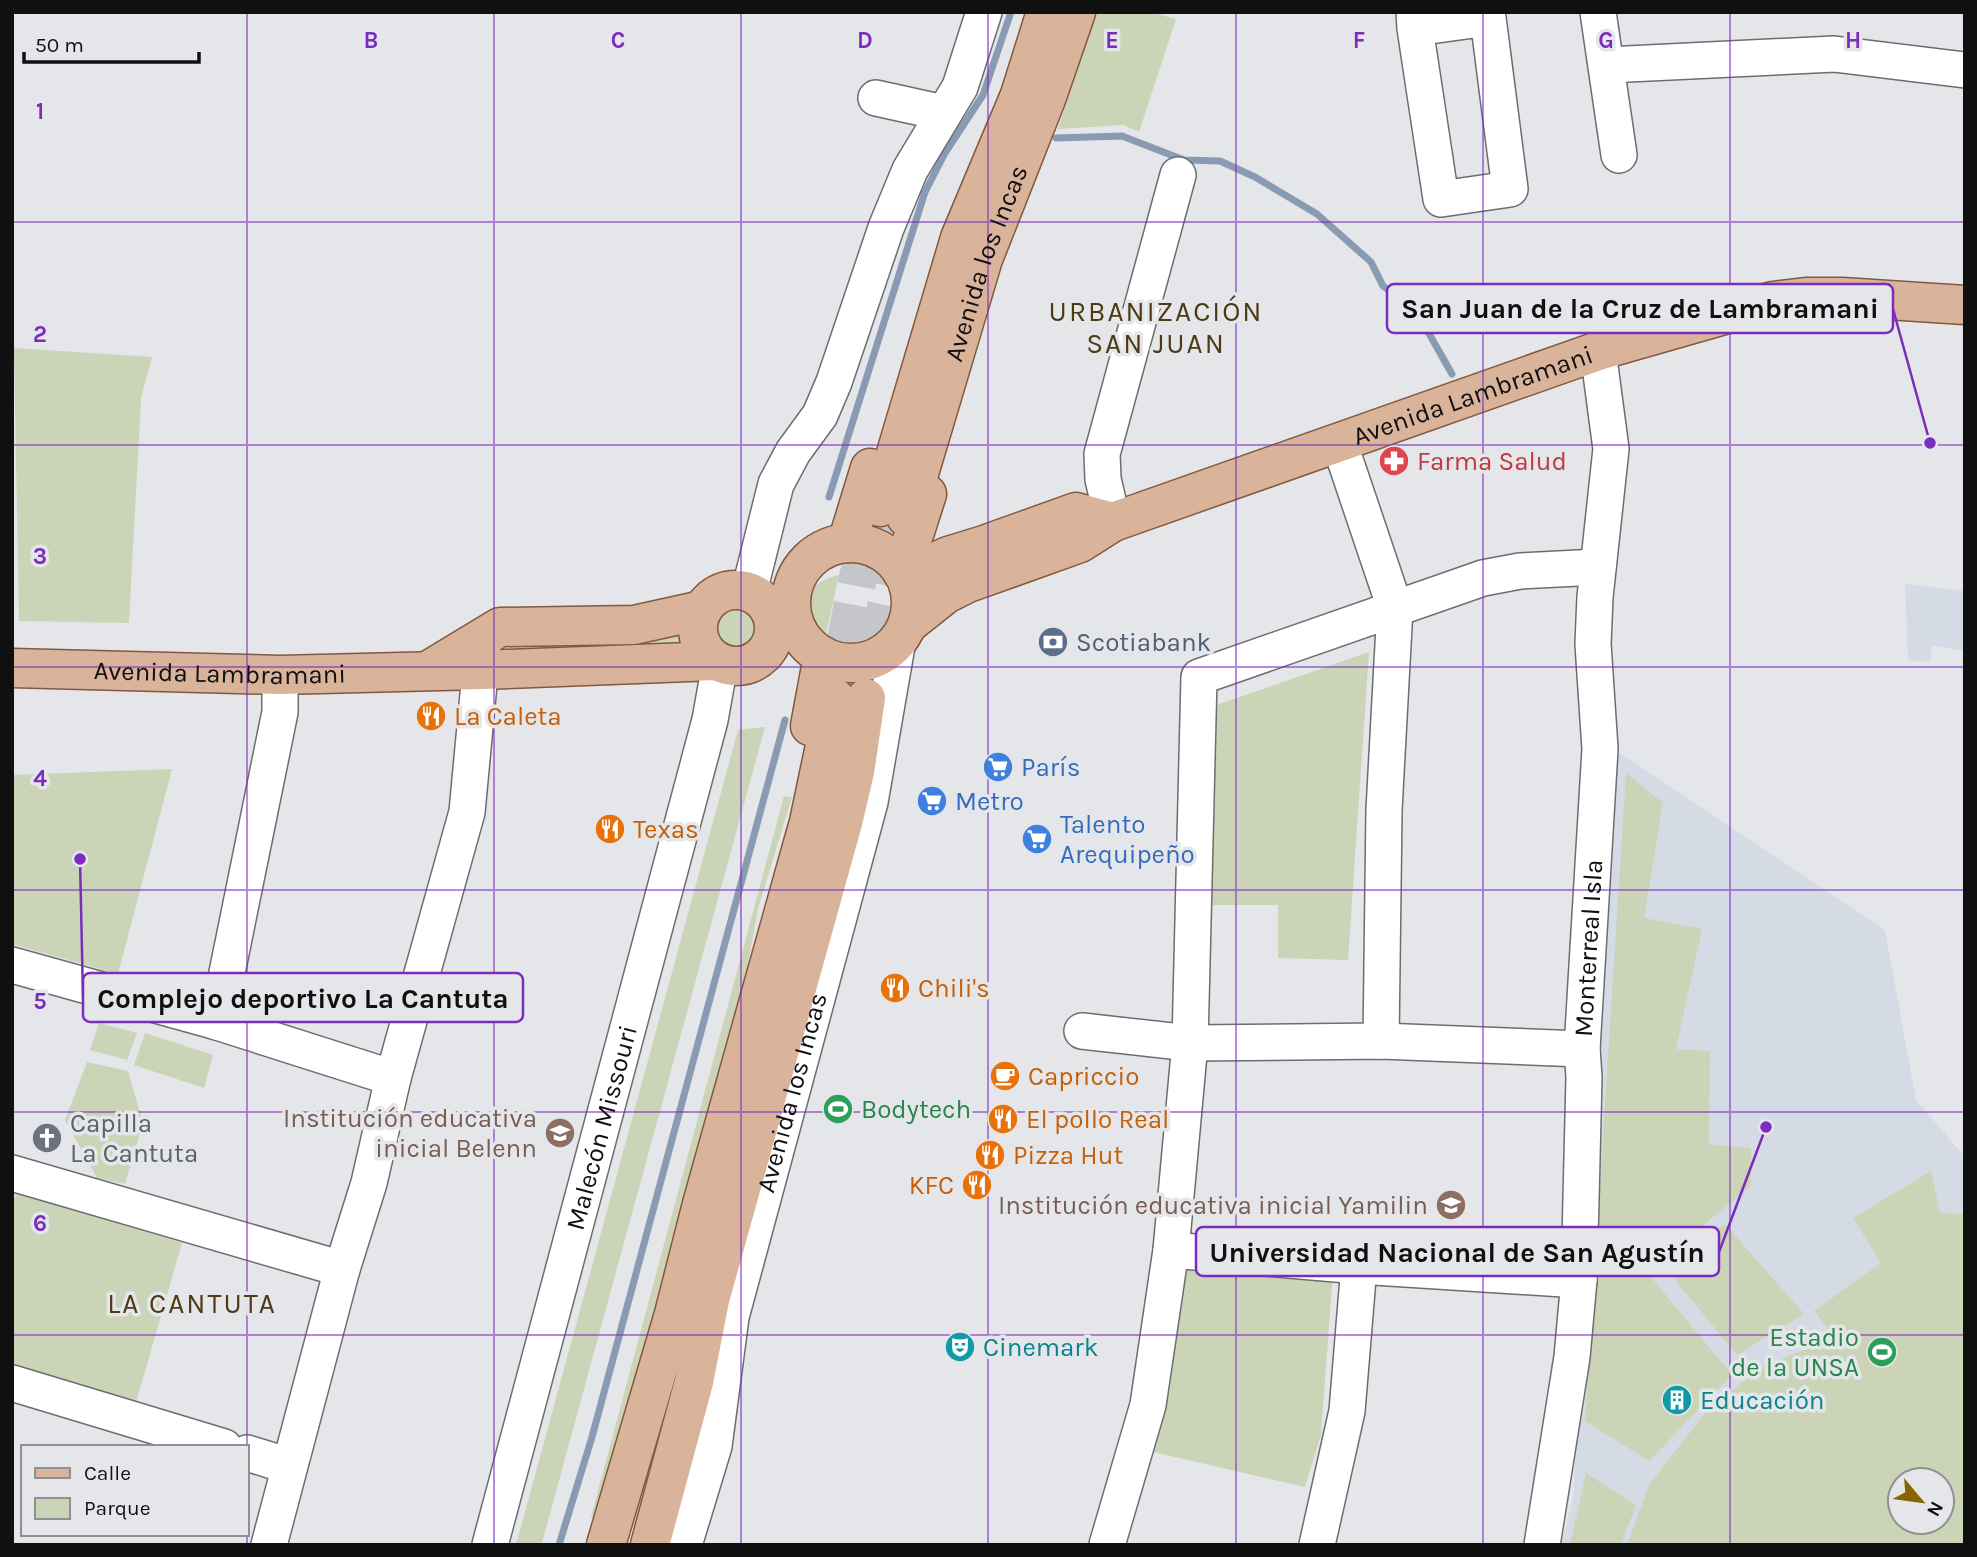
<svg xmlns="http://www.w3.org/2000/svg" width="1977" height="1557" font-family="Karla,sans-serif">
	<style>
		.built { fill: #d5dbe4; fill-rule: evenodd }
		.green { fill: #cbd4b6; fill-rule: evenodd }
		.lines { fill: none; stroke-linecap: round; stroke-linejoin: round }
		.stream { stroke: #889bb3; stroke-width: 7 }
		.major-tunnel { stroke: #c5c6c9; stroke-width: 38; stroke-dasharray: 38 19; stroke-linecap: butt }
		.minor-casing { stroke: #6c6d70; stroke-width: 38 }
		.major-casing { stroke: #82593e; stroke-width: 41 }
		.minor { stroke: #fff; stroke-width: 35 }
		.major { stroke: #d9b39a; stroke-width: 38 }
		.grid { fill: none; stroke: #7b2cbf; stroke-width: 2; stroke-opacity: 0.55 }
		.labels { text-anchor: middle; dominant-baseline: central; stroke-width: 7; stroke-linejoin: round; paint-order: stroke }
		.street-label { font-size: 26px; fill: #101011; stroke: #e5e6e9 }
		.health-label { font-size: 26px; fill: #be3a42; stroke: #e5e6e9; text-anchor: start }
		.service-label { font-size: 26px; fill: #4e5e75; stroke: #e5e6e9; text-anchor: start }
		.food-label { font-size: 26px; fill: #c56008; stroke: #e5e6e9; text-anchor: start }
		.shop-label { font-size: 26px; fill: #366cbe; stroke: #e5e6e9; text-anchor: start }
		.leisure-label { font-size: 26px; fill: #27864d; stroke: #e5e6e9; text-anchor: start }
		.education-label { font-size: 26px; fill: #785e54; stroke: #e5e6e9; text-anchor: end }
		.worship-label { font-size: 26px; fill: #5b616d; stroke: #e5e6e9; text-anchor: start }
		.culture-label { font-size: 26px; fill: #0d838f; stroke: #e5e6e9; text-anchor: start }
		.neighbourhood-label { font-size: 28px; letter-spacing: 2px; fill: #4b3a13; stroke: #e5e6e9 }
		.grid-label { font-size: 23px; text-anchor: middle; font-weight: bold; fill: #7b2cbf; stroke: #e5e6e9; stroke-width: 7; stroke-linejoin: round; paint-order: stroke }
		.leader { fill: none; stroke: #7b2cbf; stroke-width: 2.5 }
		.callout-dot { fill: #7b2cbf; stroke: #e5e6e9; stroke-width: 2.5 }
		.callout { fill: #e5e6e9; stroke: #7b2cbf; stroke-width: 2.5 }
		.callout-label { font-size: 28px; text-anchor: middle; font-weight: bold; fill: #101011 }
	</style>
	<rect width="100%" height="100%" fill="#e5e6e9"/>
	<path class="built" d="M1905,584L1965,591V651L1932,646L1930,662L1908,660Z
		M1615,750L1885,930L1916,1100L1965,1157V1545H1561L1573,1498ZM1900,1480H1942V1522H1900Z"/>
	<path class="green" d="M1095,12H1149L1176,19L1139,132L1124,125L1058,129Z
		M14,348L152,357L141,398L129,623L19,621Z
		M839,575L824,644C803,615 796,585 839,575Z
		M713 630a24 24 0 1 1 48 0a24 24 0 1 1-48 0Z
		M693,625L694,659L500,648Z
		M1369,652L1348,960L1278,958V905H1199L1205,709Z
		M765,727L543,1539L541,1545H516L738,730Z
		M172,769L118,974L12,944V775Z
		M1626,773L1663,803L1644,918L1702,929L1676,1049L1710,1051L1709,1144L1751,1148V1186L1656,1264L1651,1277L1732,1375L1649,1461L1585,1421Z
		M784,796L792,797L758,909L739,1012L606,1521L591,1517Z
		M99,1023L137,1033L127,1060L90,1050Z
		M145,1033L213,1055L204,1088L134,1065Z
		M87,1062L128,1071L143,1123L125,1184L97,1178L65,1120Z
		M1931,1171L1940,1213L1965,1214V1545H1627L1649,1485L1709,1408L1762,1367L1835,1337L1814,1311L1881,1263L1853,1218ZM1900,1480H1942V1522H1900Z
		M16,1193L182,1243L133,1413L12,1374V1206Z
		M1725,1224L1804,1314L1737,1355L1665,1268Z
		M1182,1267L1333,1272L1321,1435L1305,1487L1153,1452L1170,1391Z
		M1586,1473L1636,1505L1621,1545H1570Z"/>
	<g class="lines">
		<path class="stream" d="M1056,138L1122,136L1184,160L1220,161L1255,177L1317,214L1371,262L1383,286L1415,309L1452,374
			M829,497L925,192L945,153L983,95L1011,12
			M559,1545L592,1437L785,720"/>
		<path class="major-tunnel" d="M835,698L858,577L880,507
			M866,698L902,535"/>
		<g class="minor-casing">
			<g id="minor">
				<path d="M1414,12L1415,28L1441,199L1510,189L1488,18L1415,28"/>
				<path d="M1598,12L1619,155"/>
				<path d="M1607,65L1834,54L1965,70"/>
				<path d="M876,98L944,113"/>
				<path d="M1339,442L1395,608L1384,810L1381,1041"/>
				<path d="M1113,522L1103,479L1102,454L1178,175"/>
				<path d="M749,592L776,484L793,452L820,415L834,382L886,228L910,170L960,87L984,12"/>
				<path d="M12,965L217,1022L393,1078"/>
				<path d="M217,1022L280,712V675"/>
				<path d="M1082,1031L1190,1043L1381,1041L1582,1049"/>
				<path d="M12,1173L342,1269"/>
				<path d="M1171,1250L1359,1266L1579,1280"/>
				<path d="M12,1383L224,1447"/>
				<path d="M247,1453L289,1466"/>
				<path d="M269,1545L342,1269L369,1183L393,1078L467,812L483,641"/>
				<path id="s1" d="M490,1545L710,720L720,664"/>
				<path id="s2" d="M684,1545L714,1446L731,1317L870,802L898,640"/>
				<path d="M1107,1545L1148,1405L1171,1250L1190,1043L1199,677L1483,578L1520,571L1598,567"/>
				<path d="M1317,1545L1347,1411L1359,1266"/>
				<path id="s3" d="M1542,1545L1572,1357L1579,1280L1584,1077L1582,1049L1600,749L1593,644L1595,597L1611,449L1598,351"/>
			</g>
		</g>
		<g class="major-casing">
			<g id="major">
				<path d="M880,507L960,238L1020,95L1046,12"/>
				<path id="s4" d="M906,517L983,259L1046,99L1076,12"/>
				<path d="M847,543L870,468"/>
				<circle cx="851" cy="603" r="60"/>
				<path d="M902,572L927,494"/>
				<path d="M905,576L948,556L984,545L1076,512L1113,522"/>
				<circle cx="736" cy="628" r="38"/>
				<path id="s5" d="M907,625L946,594L968,583L1080,543L1113,522L1598,351L1773,301L1806,297H1842L1965,305"/>
				<path id="s6" d="M12,668L280,675L481,670L715,661"/>
				<path d="M429,670L500,627L634,625L702,610"/>
				<path d="M810,726L823,656"/>
				<path d="M606,1545L674,1314L702,1204L809,822L835,698"/>
				<path d="M650,1545L694,1382L710,1300L843,823L855,772L866,698"/>
			</g>
		</g>
		<use href="#minor" class="minor"/>
		<use href="#major" class="major"/>
	</g>
	<path class="grid" d="M247,12V1545M494,12V1545M741,12V1545M988,12V1545M1236,12V1545M1483,12V1545M1730,12V1545M12,222H1965M12,445H1965M12,667H1965M12,890H1965M12,1112H1965M12,1335H1965"/>
	<defs>
		<g id="pharmacy-disc" transform="scale(1.575)"><circle r="9.5" fill="#e0444e" stroke="#e5e6e9"/><path d="M-2-6h4v4h4v4h-4v4h-4v-4h-4v-4h4Z" fill="#fff"/></g>
		<g id="bank-disc" transform="scale(1.575)"><circle r="9.5" fill="#5c6f8a" stroke="#e5e6e9"/><path d="M-6-4H6V4H-6ZM0-2.3a2.3 2.3 0 1 0 0 4.6a2.3 2.3 0 1 0 0-4.6Z" fill="#fff"/></g>
		<g id="restaurant-disc" transform="scale(1.575)"><circle r="9.5" fill="#e8710a" stroke="#e5e6e9"/><path d="M-5-6h1v4h1v-4h1v4h1v-4h1v5L-1.5 .5V6h-2V.5L-5-1ZM5-6V6H3V1.5H1.5Q1.5-4 5-6Z" fill="#fff"/></g>
		<g id="supermarket-disc" transform="scale(1.575)"><circle r="9.5" fill="#3f7fe0" stroke="#e5e6e9"/><path d="M-6-5.5h2.5l.6 2H6L4.5 2H-2.5L-4.4-4H-6ZM-1.5 3.2a1.3 1.3 0 1 0 .1 0ZM3 3.2a1.3 1.3 0 1 0 .1 0Z" fill="#fff"/></g>
		<g id="cafe-disc" transform="scale(1.575)"><circle r="9.5" fill="#e8710a" stroke="#e5e6e9"/><path d="M-5.5-4.5H6V0H3Q3 3.5 0 3.5H-2.5Q-5.5 3.5-5.5 0ZM3-3.2v2h1.7v-2ZM-6 4.5H4V6H-6Z" fill="#fff"/></g>
		<g id="stadium-disc" transform="scale(1.575)"><circle r="9.5" fill="#2e9e5b" stroke="#e5e6e9"/><path d="M0-5a6.5 5 0 1 0 0 10a6.5 5 0 1 0 0-10ZM-3.5-1.8h7v3.6h-7Z" fill="#fff"/></g>
		<g id="school-disc" transform="scale(1.575)"><circle r="9.5" fill="#8d6e63" stroke="#e5e6e9"/><path d="M0-5L7-2L0 1L-7-2ZM-4 1L0 2.5L4 1V4Q0 6-4 4Z" fill="#fff"/></g>
		<g id="church-disc" transform="scale(1.575)"><circle r="9.5" fill="#6b7280" stroke="#e5e6e9"/><path d="M-1.2-6h2.4v3.5h3.3v2.4h-3.3V6h-2.4V-.1h-3.3v-2.4h3.3Z" fill="#fff"/></g>
		<g id="theatre-disc" transform="scale(1.575)"><circle r="9.5" fill="#0f9aa8" stroke="#e5e6e9"/><path d="M-5-5.5Q0-4 5-5.5V0Q5 5 0 6Q-5 5-5 0ZM-3.3-2.5H-1v1.5H-3.3ZM1-2.5H3.3v1.5H1ZM-2.8 1Q0 5.5 2.8 1Z" fill="#fff"/></g>
		<g id="building-disc" transform="scale(1.575)"><circle r="9.5" fill="#0f9aa8" stroke="#e5e6e9"/><path d="M-4-6H4V6H1V3H-1V6H-4ZM-2.5-4.3h1.7v1.8h-1.7ZM.8-4.3h1.7v1.8H.8ZM-2.5-1h1.7V.8h-1.7ZM.8-1h1.7V.8H.8Z" fill="#fff"/></g>
	</defs>
	<g fill-rule="evenodd">
		<use href="#pharmacy-disc" x="1394" y="461"/>
		<use href="#bank-disc" x="1053" y="642"/>
		<use href="#restaurant-disc" x="431" y="716"/>
		<use href="#supermarket-disc" x="998" y="767"/>
		<use href="#supermarket-disc" x="932" y="801"/>
		<use href="#restaurant-disc" x="610" y="829"/>
		<use href="#supermarket-disc" x="1037" y="839"/>
		<use href="#restaurant-disc" x="895" y="988"/>
		<use href="#cafe-disc" x="1005" y="1076"/>
		<use href="#stadium-disc" x="838" y="1109"/>
		<use href="#restaurant-disc" x="1003" y="1119"/>
		<use href="#school-disc" x="560" y="1133"/>
		<use href="#church-disc" x="47" y="1138"/>
		<use href="#restaurant-disc" x="990" y="1155"/>
		<use href="#restaurant-disc" x="977" y="1185"/>
		<use href="#school-disc" x="1451" y="1205"/>
		<use href="#theatre-disc" x="960" y="1347"/>
		<use href="#stadium-disc" x="1882" y="1352"/>
		<use href="#building-disc" x="1677" y="1400"/>
	</g>
	<g class="labels">
		<g class="street-label">
			<text stroke="none"><textPath href="#s4" startOffset="266">Avenida los Incas</textPath></text>
			<text stroke="none"><textPath href="#s5" startOffset="614">Avenida Lambramani</textPath></text>
			<text stroke="none"><textPath href="#s6" startOffset="208">Avenida Lambramani</textPath></text>
			<text stroke="none"><textPath href="#s3" startOffset="600">Monterreal Isla</textPath></text>
			<text stroke="none"><textPath href="#s2" startOffset="466">Avenida los Incas</textPath></text>
			<text stroke="none"><textPath href="#s1" startOffset="432">Malecón Missouri</textPath></text>
		</g>
		<g class="health-label">
			<text x="1417" y="461">Farma Salud</text>
		</g>
		<g class="service-label">
			<text x="1076" y="642">Scotiabank</text>
		</g>
		<g class="food-label">
			<text x="454" y="716">La Caleta</text>
			<text x="633" y="829">Texas</text>
			<text x="918" y="988">Chili's</text>
			<text x="1028" y="1076">Capriccio</text>
			<text x="1026" y="1119">El pollo Real</text>
			<text x="1013" y="1155">Pizza Hut</text>
			<text x="954" y="1185" text-anchor="end">KFC</text>
		</g>
		<g class="shop-label">
			<text x="1021" y="767">París</text>
			<text x="955" y="801">Metro</text>
			<text x="1060" y="824">Talento<tspan x="1060" dy="30">Arequipeño</tspan></text>
		</g>
		<g class="leisure-label">
			<text x="861" y="1109">Bodytech</text>
			<text x="1859" y="1337" text-anchor="end">Estadio<tspan x="1859" dy="30">de la UNSA</tspan></text>
		</g>
		<g class="education-label">
			<text x="537" y="1118">Institución educativa<tspan x="537" dy="30">inicial Belenn</tspan></text>
			<text x="1428" y="1205">Institución educativa inicial Yamilin</text>
		</g>
		<g class="worship-label">
			<text x="70" y="1123">Capilla<tspan x="70" dy="30">La Cantuta</tspan></text>
		</g>
		<g class="culture-label">
			<text x="983" y="1347">Cinemark</text>
			<text x="1700" y="1400">Educación</text>
		</g>
		<g class="neighbourhood-label">
			<text x="1156" y="311">URBANIZACIÓN<tspan x="1156" dy="32">SAN JUAN</tspan></text>
			<text x="192" y="1303">LA CANTUTA</text>
		</g>
	</g>
	<g class="grid-label">
		<text x="371" y="48">B</text>
		<text x="618" y="48">C</text>
		<text x="865" y="48">D</text>
		<text x="1112" y="48">E</text>
		<text x="1359" y="48">F</text>
		<text x="1606" y="48">G</text>
		<text x="1853" y="48">H</text>
		<text x="40" y="119">1</text>
		<text x="40" y="342">2</text>
		<text x="40" y="564">3</text>
		<text x="40" y="786">4</text>
		<text x="40" y="1009">5</text>
		<text x="40" y="1231">6</text>
	</g>
	<path class="leader" d="M1930 443L1893 309M80 859L83 998M1766 1127L1719 1252"/>
	<g class="callout-dot">
		<circle cx="1930" cy="443" r="7"/>
		<circle cx="80" cy="859" r="7"/>
		<circle cx="1766" cy="1127" r="7"/>
	</g>
	<g class="callout">
		<rect x="1387" y="284" width="506" height="49" rx="7"/>
		<rect x="83" y="973" width="440" height="49" rx="7"/>
		<rect x="1196" y="1227" width="523" height="49" rx="7"/>
	</g>
	<g class="callout-label">
		<text x="1640" y="318">San Juan de la Cruz de Lambramani</text>
		<text x="303" y="1008">Complejo deportivo La Cantuta</text>
		<text x="1457" y="1262">Universidad Nacional de San Agustín</text>
	</g>
	<rect width="1977" height="1557" fill="none" stroke="#101011" stroke-width="28"/>
	<rect x="21" y="1445" width="228" height="91" fill="#e5e6e9" stroke="#909093" stroke-width="2"/>
	<rect x="35" y="1468" width="35" height="10" fill="#d9b39a" stroke="#909093" stroke-width="2"/>
	<text x="84" y="1480" font-size="21" fill="#101011">Calle</text>
	<rect x="35" y="1498" width="35" height="21" fill="#cbd4b6" stroke="#909093" stroke-width="2"/>
	<text x="84" y="1515" font-size="21" fill="#101011">Parque</text>
	<g transform="translate(1921 1501) rotate(119)"><circle r="33" fill="#e5e6e9" stroke="#909093" stroke-width="2"/>
	<path d="M0-5L12 26L0 18L-12 26Z" fill="#876500"/>
	<text y="-10" font-size="19" font-weight="bold" text-anchor="middle" fill="#101011">N</text>
	</g>
	<path d="M24 52v10h175v-10" fill="none" stroke="#101011" stroke-width="3.5"/>
	<text x="35" y="52" font-size="21" fill="#101011" stroke="#e5e6e9" stroke-width="5" paint-order="stroke">50 m</text>
</svg>
